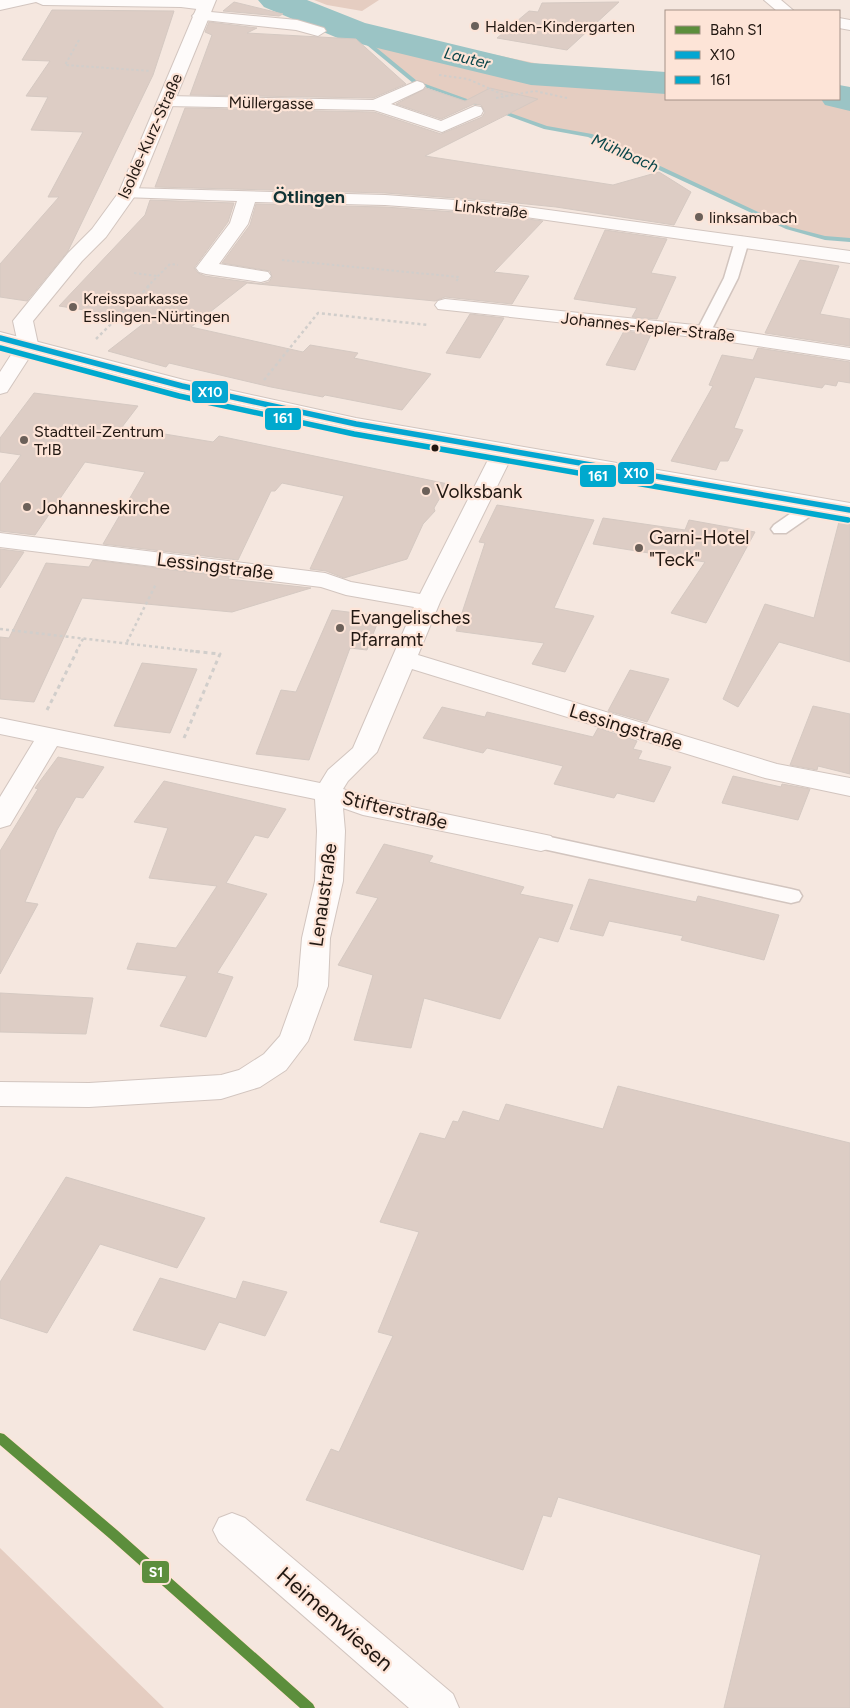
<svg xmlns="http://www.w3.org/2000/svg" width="850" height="1708" font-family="Figtree,sans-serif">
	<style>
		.green { fill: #e5cdc1 }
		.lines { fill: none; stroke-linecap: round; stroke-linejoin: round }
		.stream { fill: #9bc4c5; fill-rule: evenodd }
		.river { fill: #9bc4c5; fill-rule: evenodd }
		.building { fill: #ddcdc5; stroke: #d5c9c2 }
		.service-casing { stroke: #d2c5bf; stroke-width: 3 }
		.minor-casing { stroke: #d2c5bf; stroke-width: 2 }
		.tertiary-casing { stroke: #d2c5bf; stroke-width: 2 }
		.secondary-casing { stroke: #d2c5bf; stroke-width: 2 }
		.path-far2 { stroke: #d1cecb; stroke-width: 2; stroke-dasharray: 2.5 2.5; stroke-linecap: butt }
		.path-far1 { stroke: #d1cecb; stroke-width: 2.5; stroke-dasharray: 3 3; stroke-linecap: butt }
		.path { stroke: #d1cecb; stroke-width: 3; stroke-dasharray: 4 4; stroke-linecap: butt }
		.service { fill: #fefbfa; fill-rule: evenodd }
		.minor { fill: #fefbfa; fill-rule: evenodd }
		.tertiary { fill: #fefbfa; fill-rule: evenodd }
		.secondary { fill: #fefbfa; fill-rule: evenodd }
		.bus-1-casing { stroke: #fde4d7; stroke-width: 9 }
		.bus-2-casing { stroke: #fde4d7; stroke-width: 9 }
		.bus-1 { stroke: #05a6d1; stroke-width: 5.5 }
		.bus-2 { stroke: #00a9ce; stroke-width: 5.5 }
		.rail-1-casing { stroke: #fde4d7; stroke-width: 3 }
		.rail-1 { fill: #5c8e3c; fill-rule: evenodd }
		.poi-dot { fill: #6b6059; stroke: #fde4d7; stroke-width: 2 }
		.bus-dot { fill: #211711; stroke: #fde4d7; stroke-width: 2 }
		.labels { text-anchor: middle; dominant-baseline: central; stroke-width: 4.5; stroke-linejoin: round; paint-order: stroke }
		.far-poi-label { font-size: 16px; fill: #211711; stroke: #fde4d7; text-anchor: start }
		.far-water-label { font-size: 16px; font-style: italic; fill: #084549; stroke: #fde4d7 }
		.far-street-label { font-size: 16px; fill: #211711; stroke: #fde4d7 }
		.far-quarter-label { font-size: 18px; font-weight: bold; fill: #103335; stroke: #fde4d7 }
		.poi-label { font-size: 19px; fill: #211711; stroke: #fde4d7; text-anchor: start }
		.street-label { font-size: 19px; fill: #211711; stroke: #fde4d7 }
		.near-street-label { font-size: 22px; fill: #211711; stroke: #fde4d7 }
		.line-badge { stroke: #fde4d7; stroke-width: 2 }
		.badge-label { font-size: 14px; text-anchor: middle; font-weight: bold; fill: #fff }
	</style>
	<rect width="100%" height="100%" fill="#f5e7df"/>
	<path class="green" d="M314,0H379L362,11L327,5Z
		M373,39L439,43L559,68L666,77V99H839V89L850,91V240L825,238L788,228L590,135L546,128L415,82L372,46L381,44Z
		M0,1548L164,1708H0Z"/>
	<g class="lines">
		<path class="stream" d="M351,30H355L417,81L481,104L476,105L413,83L351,32Z
			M495,109H499L547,126L592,134L790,227L825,236L850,238V242L825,240L786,229L588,137L544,129L495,111Z"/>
		<path class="river" d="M258,0H307L365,23L531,63L666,72V94L531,85L340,39L264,7Z
			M839,85L850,87V111L825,105L821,99H839Z"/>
	</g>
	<path class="building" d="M234,2L283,14L279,16L223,11Z
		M619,2L567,50L497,38L529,11L538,12L542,3Z
		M52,10L174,11L153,75L68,251L27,301L0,297V264L59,197H48L83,132L31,130L48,97L26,96L50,61L22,60Z
		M209,22L257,28L247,33L356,39L406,84L373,98L190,95L212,35L205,32Z
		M426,88L465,101L490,88L538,99L425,156L613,185L659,172L691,192L674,225L556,207L497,201L385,193L155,187L185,108L374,112L441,134L482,117L485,112L481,105L474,104L441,119L396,104Z
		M150,200L234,203L228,222L194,268L198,273L205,276L261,284L269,282L272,277L270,271L222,263L250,225L256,204L385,207L497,215L543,221L494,272L529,276L512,304L445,297L435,301L247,283L191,327L303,352L310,345L358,353L354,358L431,374L402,410L325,395L323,397L271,387L169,363L166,367L108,351L148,320L59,306L145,215Z
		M605,230L667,239L651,273L676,277L657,319L632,317L637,308L574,299Z
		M800,260L839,266L820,314L850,319V346L765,333Z
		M470,314L504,318L480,358L446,353Z
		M624,331L651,334L635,370L606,365Z
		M758,348L850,362V383L838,381L836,386L825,384L822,388L755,377L734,428L743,430L728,461H720L716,470L671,461L713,386L709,385L722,355L753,360Z
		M34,393L138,406L122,427L213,442L219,436L448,484L434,508L435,511L423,524L407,559L344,578L326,571L310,569L344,496L282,483L275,491H271L238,560L103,544L145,472L85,462L35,535L0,531V484L21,455L0,452V438Z
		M497,505L594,520L554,608L594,616L565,672L532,664L544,643L456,631L485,543L479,542Z
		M603,518L685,530L689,520L755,532L706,623L671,613L705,562L593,544Z
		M840,518L850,519V662L779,642L738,707L723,699L765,604L814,618Z
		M0,549L24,552L0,588Z
		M93,560L229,577L228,579L311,588L232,612L82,598L34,702L0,699V637L9,638L46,563L89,567Z
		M332,610L380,616L367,650L350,648L309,760L256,754L281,690L296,692Z
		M142,663L197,669L170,733L114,726Z
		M630,670L669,679L647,722L608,711Z
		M813,706L850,714V774L818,766L817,770L790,765Z
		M442,707L485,717L487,712L593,737L598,728L637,741L633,749L642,751L638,759L671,767L654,802L617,793L614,798L554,784L563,766L487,748L483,753L423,738Z
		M58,757L104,767L83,798L76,797L57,830L25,902L38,904L0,974V851L38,789L35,788Z
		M733,776L781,787L782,784L810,789L798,820L722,803Z
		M164,781L286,809L268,838L255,835L226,883L267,894L217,973L233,977L206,1037L160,1026L187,976L127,969L137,943L176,948L217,886L149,878L168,828L134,822Z
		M384,844L433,856L429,862L524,887L520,894L573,905L558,942L539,937L500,1019L424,998L411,1048L354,1040L373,975L338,965L378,898L356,893Z
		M589,879L696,902L698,896L779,915L764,960L681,940L683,936L609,921L603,936L570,929Z
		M0,993L93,998L86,1034L0,1032Z
		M618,1086L850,1143V1708H724L761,1555L558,1497L551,1517L543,1515L523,1570L306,1500L331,1449L339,1452L393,1336L378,1332L419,1232L380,1222L420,1133L445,1139L453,1121L458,1122L463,1111L499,1121L506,1104L603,1129Z
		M66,1177L205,1218L177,1268L100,1244L47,1333L0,1318V1282Z
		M160,1278L236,1299L243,1281L287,1292L265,1336L219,1322L205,1350L133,1330Z"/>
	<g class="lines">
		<g class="service-casing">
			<path id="service" d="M742,237L749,241L738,278L709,335H699L696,332L724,278L735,241Z
				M816,499L822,500L825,504L822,508L786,533H774L771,529L774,525L810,500Z
				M541,835L791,889L799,891L802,896L799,901L791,903L534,847L530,842L534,837Z"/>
		</g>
		<g class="minor-casing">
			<path id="minor" d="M0,0H201L210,2L213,5L205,10L181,7L43,5L36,2L0,10Z
				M764,0H781L794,11H777Z
				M200,11L297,20L324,28L326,31L318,36L296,30L195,19L192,16L195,13Z
				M839,18L850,20V30L839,28Z
				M417,81L423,83L425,86L423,89L391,104L441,121L475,106L481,107L483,111L481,115L442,132L374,110L166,106L160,105L158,101L160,97L166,96L373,100Z
				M128,188L385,195L497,203L850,251V263L497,213L385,205L255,202L248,224L219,264L268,272L271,276L268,280L261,282L206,274L199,272L196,268L230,223L237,201L122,197L119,193L122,189Z
				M445,299L704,326L850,348V360L704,338L438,309L435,305L438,301Z
				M504,444L512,445L515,450L440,602L418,655L777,764L850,778V796L765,778L412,669L377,752L348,781L343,789L369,798L551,836L555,842L551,848L541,851L363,815L343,808L345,831L343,881L330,938L328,986L308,1041L286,1070L260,1087L221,1099L89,1107L0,1106V1082L89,1083L221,1075L239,1070L264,1054L280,1036L298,986L302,938L315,881L317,831L315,799L57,746L10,825L0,828V797L34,741L0,734V718L320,783L328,770L353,748L414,607L346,595L321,587L0,547V533L325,573L351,582L420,594L493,450L496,445Z
				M232,1513L245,1518L453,1694L459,1708H409L219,1542L213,1530L219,1518Z"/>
		</g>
		<g class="tertiary-casing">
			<path id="tertiary" d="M200,0H216L137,193L106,237L82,261L33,321L38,344L7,392L0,394V372L18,344L13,321L68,253L92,229L119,192Z"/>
		</g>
		<g class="secondary-casing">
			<path id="secondary" d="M0,332L184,380L356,418L850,503V517L356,430L182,392L0,344Z"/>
		</g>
		<path class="path-far2" d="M79,40L65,65L151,71
			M439,75L468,79L506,96
			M496,98L535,91L567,98
			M282,260L459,277L456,282
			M134,273L157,276
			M147,287L170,264L178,265"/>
		<path class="path-far1" d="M96,339L149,286
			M264,380L318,313L428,325
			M0,629L201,652
			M127,642L156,584
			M76,652L84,637"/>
		<path class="path" d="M47,710L77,651
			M184,738L220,654L190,651"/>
		<use href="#service" class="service"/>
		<use href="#minor" class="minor"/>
		<use href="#tertiary" class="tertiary"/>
		<use href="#secondary" class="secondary"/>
		<g class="bus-1-casing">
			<path id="bus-1" d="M0,338L182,386L356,424L850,510"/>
		</g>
		<g class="bus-2-casing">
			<path id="bus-2" d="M0,348L179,396L354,434L848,520"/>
		</g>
		<use href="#bus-1" class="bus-1"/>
		<use href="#bus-2" class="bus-2"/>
		<g class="rail-1-casing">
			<path id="rail-1" d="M0,1433L4,1434L117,1530L313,1704L315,1708H300L109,1538L0,1445Z"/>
		</g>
		<use href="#rail-1" class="rail-1"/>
	</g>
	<g class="poi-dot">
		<circle cx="475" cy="26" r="5"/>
		<circle cx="699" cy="217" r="5"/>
		<circle cx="73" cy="307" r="5"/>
		<circle cx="24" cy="440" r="5"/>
		<circle cx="426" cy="491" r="5"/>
		<circle cx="27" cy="507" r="5"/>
		<circle cx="639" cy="548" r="5"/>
		<circle cx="340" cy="628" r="5"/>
	</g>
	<circle class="bus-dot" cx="435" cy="448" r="4.5"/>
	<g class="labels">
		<g class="far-poi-label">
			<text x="485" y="26">Halden-Kindergarten</text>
			<text x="709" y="217">linksambach</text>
			<text x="83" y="298">Kreissparkasse<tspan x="83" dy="18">Esslingen-Nürtingen</tspan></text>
			<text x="34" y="431">Stadtteil-Zentrum<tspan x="34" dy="18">TrIB</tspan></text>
		</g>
		<g class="far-water-label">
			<text transform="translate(467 58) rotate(14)">Lauter</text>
			<text transform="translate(625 153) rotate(24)">Mühlbach</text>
		</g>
		<g class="far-street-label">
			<text transform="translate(271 103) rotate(1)">Müllergasse</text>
			<text transform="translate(150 136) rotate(-66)">Isolde-Kurz-Straße</text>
			<text transform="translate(491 209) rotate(6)">Linkstraße</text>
			<text transform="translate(648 327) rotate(6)">Johannes-Kepler-Straße</text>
		</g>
		<g class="far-quarter-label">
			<text x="309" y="197">Ötlingen</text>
		</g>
		<g class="poi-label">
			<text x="436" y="491">Volksbank</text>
			<text x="37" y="507">Johanneskirche</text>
			<text x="649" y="537">Garni-Hotel<tspan x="649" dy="22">"Teck"</tspan></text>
			<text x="350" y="617">Evangelisches<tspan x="350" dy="22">Pfarramt</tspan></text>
		</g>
		<g class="street-label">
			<text transform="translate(215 566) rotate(7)">Lessingstraße</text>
			<text transform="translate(626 727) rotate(17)">Lessingstraße</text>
			<text transform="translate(395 810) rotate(14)">Stifterstraße</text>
			<text transform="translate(323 895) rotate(-82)">Lenaustraße</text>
		</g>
		<g class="near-street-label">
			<text transform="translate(335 1619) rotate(41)">Heimenwiesen</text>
		</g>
	</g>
	<g class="line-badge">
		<rect x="191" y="380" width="38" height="24" rx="5" fill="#05a6d1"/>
		<rect x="264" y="407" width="38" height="24" rx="5" fill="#00a9ce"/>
		<rect x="617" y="461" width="38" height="24" rx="5" fill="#05a6d1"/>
		<rect x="579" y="464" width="38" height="24" rx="5" fill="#00a9ce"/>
		<rect x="141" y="1560" width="29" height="24" rx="5" fill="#5c8e3c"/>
	</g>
	<g class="badge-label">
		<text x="210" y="397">X10</text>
		<text x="283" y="423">161</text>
		<text x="636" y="478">X10</text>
		<text x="598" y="481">161</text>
		<text x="156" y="1577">S1</text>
	</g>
	<rect x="665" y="10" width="175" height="90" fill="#fde4d7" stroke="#a59288"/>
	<rect x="675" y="26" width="25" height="8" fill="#5c8e3c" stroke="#a59288"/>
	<text x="710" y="35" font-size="15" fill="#211711">Bahn S1</text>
	<rect x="675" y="51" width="25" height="8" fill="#05a6d1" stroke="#a59288"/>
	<text x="710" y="60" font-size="15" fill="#211711">X10</text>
	<rect x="675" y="76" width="25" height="8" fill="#00a9ce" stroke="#a59288"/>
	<text x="710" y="85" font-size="15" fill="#211711">161</text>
</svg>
